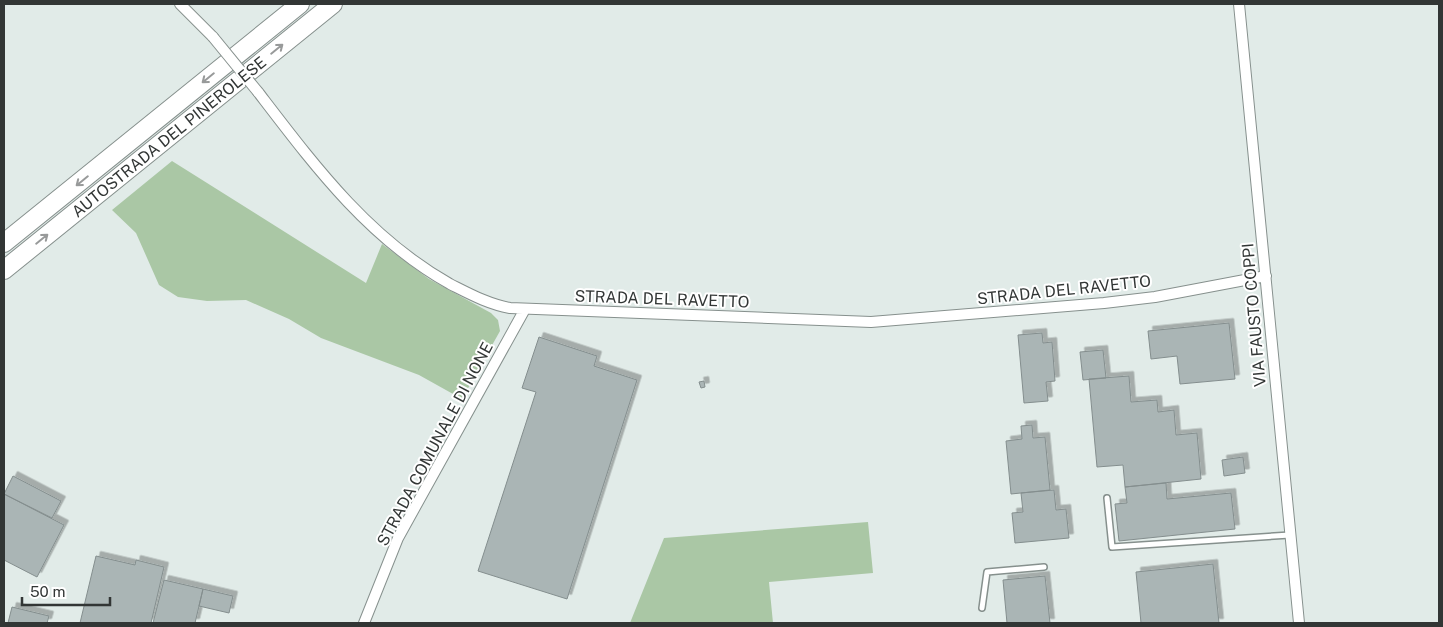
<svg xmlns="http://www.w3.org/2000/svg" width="1443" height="627" font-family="'Public Sans',sans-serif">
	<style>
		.green { fill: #aac7a5 }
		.building { fill: #aab5b5; stroke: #848e8e; filter: url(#shadow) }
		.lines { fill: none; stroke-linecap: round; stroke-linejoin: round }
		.lane-casing { stroke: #86908d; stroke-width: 8 }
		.street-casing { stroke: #86908d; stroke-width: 12 }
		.highway-casing { stroke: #86908d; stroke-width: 20 }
		.lane { stroke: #fff; stroke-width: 5 }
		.street { stroke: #fff; stroke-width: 10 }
		.highway { stroke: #fff; stroke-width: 18 }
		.street-bridge-casing { stroke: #86908d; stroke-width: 12; stroke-linecap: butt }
		.street-bridge { stroke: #fff; stroke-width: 10 }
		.oneway { stroke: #989a9a }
		.labels { text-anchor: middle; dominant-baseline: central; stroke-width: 4; stroke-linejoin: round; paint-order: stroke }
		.street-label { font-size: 16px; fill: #323635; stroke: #fff }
	</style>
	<defs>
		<filter id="shadow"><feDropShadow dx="4.5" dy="-4.5" stdDeviation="0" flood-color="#0004"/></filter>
	</defs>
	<rect width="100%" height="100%" fill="#e1ebe8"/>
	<path class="green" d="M172,161L366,283L382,244L429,279L491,313L498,320L500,331L462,399L419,375L321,338L289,319L246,300L207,301L178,297L159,285L136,233L112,210Z
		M868,522L873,573L769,582L773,623H630L664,538Z"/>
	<path class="building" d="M1229,323L1235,379L1180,384L1177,356L1151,359L1148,331Z
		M1042,333L1043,343L1052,342L1055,381L1046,382L1048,401L1024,403L1018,335Z
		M539,337L597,356L594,366L637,380L567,599L478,571L536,392L522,388Z
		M1103,350L1106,378L1083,380L1080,352Z
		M1129,376L1131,402L1157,400L1158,412L1174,410L1176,435L1197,433L1201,479L1125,487L1123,465L1097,467L1089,379Z
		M704,381L705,387L701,388L699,382Z
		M1032,425L1033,438L1045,437L1050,490L1011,494L1006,441L1022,439L1021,426Z
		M1243,457L1245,473L1224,476L1222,460Z
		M13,476L61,501L52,518L4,494Z
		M1166,483L1167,499L1231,493L1235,529L1119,541L1115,504L1127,503L1125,487Z
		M1054,490L1056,510L1066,509L1069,538L1015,543L1012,513L1023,512L1021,493Z
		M4,494L64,525L37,577L4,560Z
		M96,556L135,565L136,560L164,567L151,623H80Z
		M1213,564L1219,623H1141L1136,572Z
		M1045,576L1050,623H1007L1003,580Z
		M164,580L203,589L195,623H153Z
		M203,589L233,596L229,613L199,606Z
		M12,607L49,616L47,623H8Z"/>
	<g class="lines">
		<g class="lane-casing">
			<path id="lane" d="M1107,498L1112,547L1290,535
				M982,608L987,572L1044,567"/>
		</g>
		<g class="street-casing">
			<path id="street" d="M180,4L213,37
				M1239,4L1299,623
				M258,92C314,165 368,238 450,284C470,294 488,304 510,308L871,322L1104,303L1155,297L1266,276
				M364,623L398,538L525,309"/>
		</g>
		<g class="highway-casing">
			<path id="highway" d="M4,243L300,4
				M4,270L333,4"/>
		</g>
		<use href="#lane" class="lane"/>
		<use href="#street" class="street"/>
		<use href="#highway" class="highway"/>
		<g class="street-bridge-casing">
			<path id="street-bridge" d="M213,37L258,92"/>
		</g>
		<use href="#street-bridge" class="street-bridge"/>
	</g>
	<defs><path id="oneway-shaft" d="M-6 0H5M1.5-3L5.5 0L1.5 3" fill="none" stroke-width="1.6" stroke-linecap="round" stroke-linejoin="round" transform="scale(1.25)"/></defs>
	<g class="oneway">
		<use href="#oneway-shaft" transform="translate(277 49) rotate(-39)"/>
		<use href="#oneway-shaft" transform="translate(208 78) rotate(141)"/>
		<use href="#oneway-shaft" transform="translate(82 181) rotate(141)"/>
		<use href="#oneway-shaft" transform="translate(42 239) rotate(-39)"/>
	</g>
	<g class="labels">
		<g class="street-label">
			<text transform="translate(169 137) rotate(-39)">AUTOSTRADA DEL PINEROLESE</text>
			<text transform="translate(1064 290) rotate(-6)">STRADA DEL RAVETTO</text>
			<text transform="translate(662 299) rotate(2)">STRADA DEL RAVETTO</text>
			<text transform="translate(1254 315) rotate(-95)">VIA FAUSTO COPPI</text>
			<text transform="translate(435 444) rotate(-62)">STRADA COMUNALE DI NONE</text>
		</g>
	</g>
	<rect width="1443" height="627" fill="none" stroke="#323635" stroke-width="10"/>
	<path d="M22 597v8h88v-8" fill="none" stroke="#323635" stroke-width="2.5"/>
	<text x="30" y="597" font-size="15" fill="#323635" stroke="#ffffff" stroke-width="4" paint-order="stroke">50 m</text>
</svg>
